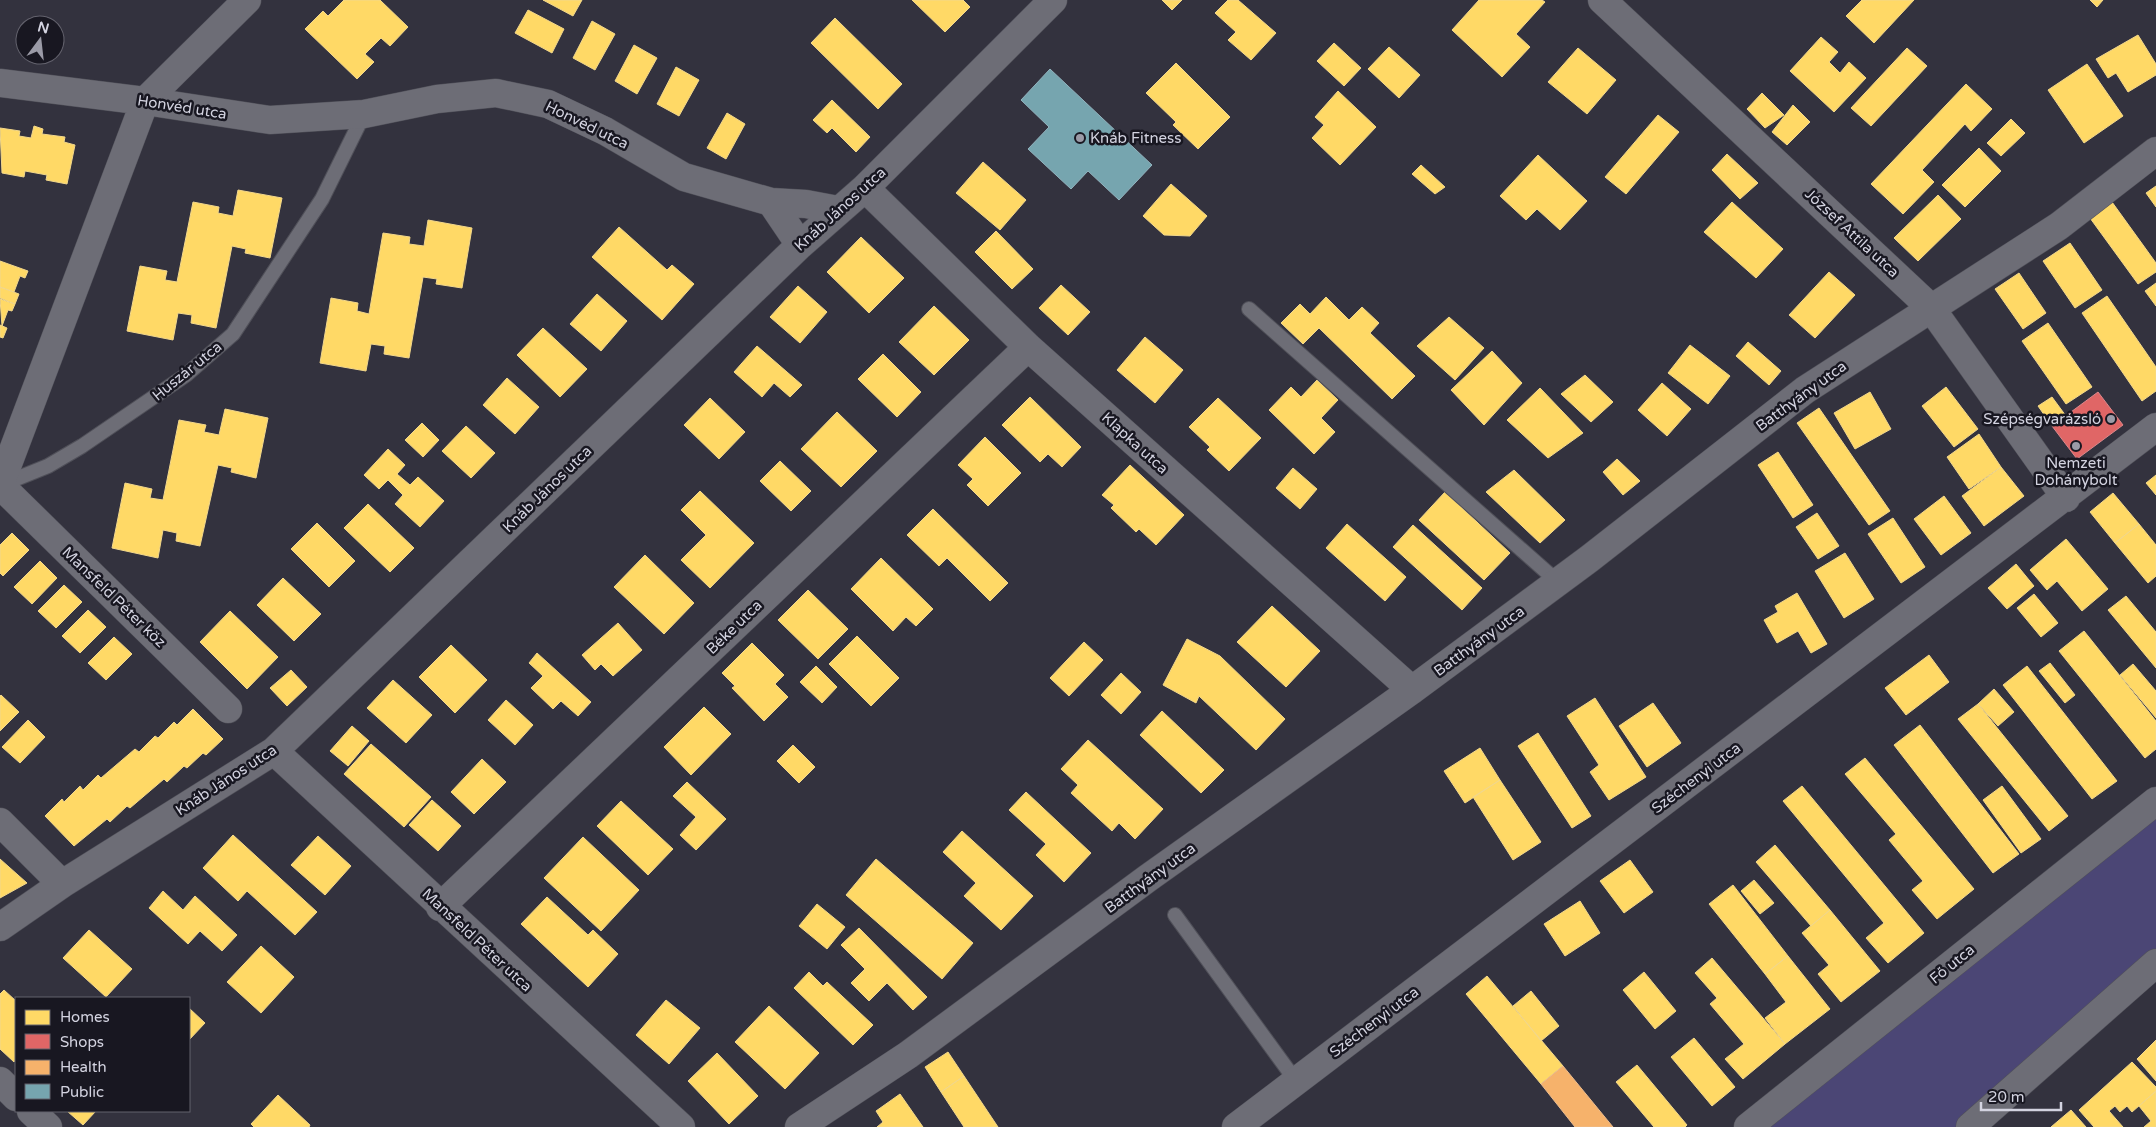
<svg xmlns="http://www.w3.org/2000/svg" width="2156" height="1127" font-family="'Varela Round',sans-serif">
	<style>
		.green { fill: #4b4675 }
		.homes { fill: #ffd966; stroke: #f2d78b }
		.shops { fill: #e06666; stroke: #dc878b }
		.health { fill: #f6b26b; stroke: #ecbc8e }
		.public { fill: #76a5af; stroke: #92b3be }
		.lines { fill: none; stroke-linecap: round; stroke-linejoin: round }
		.lane-casing { stroke: #505059; stroke-width: 16 }
		.street-casing { stroke: #505059; stroke-width: 29 }
		.secondary-casing { stroke: #505059; stroke-width: 29 }
		.lane { stroke: #6d6d76; stroke-width: 14 }
		.street { stroke: #6d6d76; stroke-width: 28 }
		.secondary { stroke: #6d6d76; stroke-width: 28 }
		.poi-dot { fill: #9b9ba7; stroke: #181721; stroke-width: 2 }
		.labels { text-anchor: middle; dominant-baseline: central; stroke-width: 5; stroke-linejoin: round; paint-order: stroke }
		.street-label { font-size: 15px; fill: #d3d3e0; stroke: #181721 }
		.poi-label { font-size: 15px; fill: #d3d3e0; stroke: #181721; text-anchor: start }
	</style>
	<rect width="100%" height="100%" fill="#33323e"/>
	<path class="green" d="M2156,801V963L1970,1127H1748Z"/>
	<path class="homes" d="M344,0H380L408,27L390,46L381,38L365,54L374,62L357,79L305,29L323,11L328,16Z
		M543,0H582L573,16Z
		M912,0H963L970,7L945,32Z
		M1162,0H1182L1172,10Z
		M1228,0H1238L1276,33L1251,60L1228,40L1236,32L1215,13Z
		M1479,0H1542L1545,2L1516,34L1530,47L1502,77L1452,30Z
		M1862,0H1914L1874,43L1846,16Z
		M2090,0H2103L2097,7Z
		M528,10L564,29L552,53L515,33Z
		M835,18L902,84L878,109L811,43Z
		M592,21L615,34L595,70L573,58Z
		M2138,35L2156,64V75L2128,92L2116,73L2108,78L2096,59Z
		M1821,37L1838,52L1829,62L1840,73L1849,62L1866,78L1834,112L1790,71Z
		M1334,43L1361,68L1344,86L1317,61Z
		M634,45L657,58L637,94L615,81Z
		M1389,47L1420,75L1399,98L1368,69Z
		M1578,48L1616,80L1587,114L1548,82Z
		M1907,48L1927,66L1871,126L1851,108Z
		M1176,63L1230,117L1198,149L1173,125L1176,122L1146,93Z
		M2087,64L2123,116L2084,143L2048,90Z
		M676,67L699,80L679,116L657,104Z
		M1966,84L1992,109L1971,131L1965,124L1922,170L1934,182L1903,214L1871,184Z
		M1338,91L1376,127L1340,165L1312,138L1324,125L1315,117Z
		M1762,93L1784,115L1765,128L1747,109Z
		M832,100L870,137L856,152L832,128L827,133L813,120Z
		M1793,105L1810,122L1787,145L1772,132Z
		M727,113L745,124L726,159L707,148Z
		M1658,115L1679,132L1626,194L1605,177Z
		M2011,119L2025,133L2001,156L1987,143Z
		M34,126L43,129L42,134L65,137L64,142L75,145L67,184L46,180L47,175L25,171L24,177L2,173L0,128L20,131L19,136L31,138Z
		M1979,148L2001,171L1965,207L1942,185Z
		M1727,154L1758,183L1740,199L1712,170Z
		M1538,155L1587,201L1560,230L1537,209L1526,220L1500,196Z
		M983,162L1026,200L1000,230L956,193Z
		M1421,165L1445,187L1435,194L1412,174Z
		M1171,184L1207,216L1190,236L1164,235L1143,216Z
		M2156,186V207L2146,193Z
		M238,190L282,198L270,258L245,253L246,249L232,246L216,328L191,323L192,315L178,313L173,340L127,331L140,266L167,271L165,280L177,282L193,202L219,207L218,213L233,216Z
		M1938,195L1961,219L1918,261L1894,238Z
		M1732,202L1783,249L1756,278L1704,232Z
		M2112,202L2156,263V272L2138,284L2090,218Z
		M428,220L472,228L462,288L436,284L437,279L423,277L409,358L384,354L385,346L371,344L366,371L320,363L331,298L358,303L357,311L369,314L383,233L410,237L409,244L424,246Z
		M619,227L667,270L672,265L694,284L662,320L592,257Z
		M996,231L1033,269L1012,289L975,252Z
		M861,237L904,278L869,313L827,272Z
		M2070,243L2102,290L2075,308L2043,261Z
		M0,261L28,271L25,278L20,276L14,292L0,287Z
		M1829,272L1855,295L1815,338L1789,315Z
		M2019,273L2046,313L2023,329L1995,289Z
		M2156,283V306L2145,291Z
		M1061,285L1090,312L1068,335L1039,308Z
		M798,286L827,312L800,343L770,317Z
		M0,287L19,294L15,304L0,298Z
		M597,294L627,321L601,351L570,324Z
		M2107,296L2156,367V391L2142,401L2082,313Z
		M1326,297L1349,320L1362,307L1379,323L1370,333L1415,376L1392,399L1319,328L1303,344L1281,323L1300,304L1310,314Z
		M0,299L15,304L12,311L8,310L2,326Z
		M934,306L969,340L934,375L899,342Z
		M1449,317L1484,348L1455,380L1417,346Z
		M2048,323L2092,387L2066,404L2022,341Z
		M0,325L7,328L3,338L0,337Z
		M543,328L587,369L560,397L517,355Z
		M1145,337L1183,370L1155,403L1117,370Z
		M1748,342L1781,371L1769,385L1736,356Z
		M1690,345L1730,376L1708,404L1668,373Z
		M757,346L802,385L790,397L774,383L762,397L734,372Z
		M1492,351L1522,383L1484,425L1451,390Z
		M883,354L921,392L897,417L858,379Z
		M1585,375L1613,402L1591,422L1561,394Z
		M507,378L539,407L515,434L483,405Z
		M1317,380L1338,400L1321,418L1335,432L1314,454L1269,410L1291,387L1301,397Z
		M1662,383L1691,409L1667,436L1638,410Z
		M1946,387L1978,429L1954,447L1922,406Z
		M1540,388L1583,433L1548,458L1507,420Z
		M1870,392L1891,429L1855,449L1834,413Z
		M1030,397L1081,447L1062,467L1048,454L1040,462L1002,425Z
		M2052,397L2066,416L2052,426L2038,406Z
		M710,398L745,432L719,459L684,425Z
		M1218,398L1261,438L1229,471L1207,450L1210,447L1189,427Z
		M1819,408L1890,511L1869,525L1797,423Z
		M225,409L268,418L256,478L231,472L232,468L218,465L200,546L176,541L177,533L163,530L158,558L112,548L125,483L152,489L150,498L163,500L179,420L206,425L204,432L219,435Z
		M837,412L877,451L841,487L801,449Z
		M422,423L439,440L423,457L405,440Z
		M466,426L495,453L471,478L442,451Z
		M1979,434L2001,467L1969,489L1947,457Z
		M985,437L1021,473L988,506L967,485L973,479L958,465Z
		M388,449L405,465L397,474L410,485L418,477L444,501L420,527L395,504L403,495L388,480L379,489L364,475Z
		M1778,452L1813,505L1793,518L1758,465Z
		M1617,459L1640,481L1623,495L1603,472Z
		M780,461L811,491L791,511L760,481Z
		M1130,465L1184,515L1156,545L1139,529L1136,532L1111,508L1114,505L1102,495Z
		M2001,467L2024,496L1984,526L1962,496Z
		M1293,468L1317,489L1300,509L1276,488Z
		M1514,470L1565,520L1540,543L1486,492Z
		M2156,475V495L2146,483Z
		M700,491L754,543L710,588L681,560L706,535L681,510Z
		M1445,492L1510,553L1484,580L1419,520Z
		M2113,493L2139,524L2115,543L2090,512Z
		M1944,496L1971,533L1941,555L1914,519Z
		M368,504L414,548L390,572L344,528Z
		M933,509L1008,583L990,601L947,558L939,566L907,535Z
		M1817,513L1839,546L1818,559L1796,527Z
		M1893,518L1925,567L1901,583L1868,534Z
		M317,523L355,561L329,587L291,549Z
		M1347,524L1406,577L1385,601L1326,548Z
		M2139,524L2156,545V576L2148,583L2115,543Z
		M1413,525L1482,588L1462,610L1393,547Z
		M12,533L29,550L3,576L0,573V545Z
		M2066,539L2108,589L2082,611L2057,581L2047,590L2030,570Z
		M1845,553L1874,599L1844,618L1815,571Z
		M645,555L694,603L664,634L614,587Z
		M881,558L933,609L916,626L906,617L893,631L851,589Z
		M40,561L57,578L32,604L14,587Z
		M2016,564L2034,586L2007,609L1988,588Z
		M283,578L321,614L294,641L257,605Z
		M64,585L82,602L56,628L38,611Z
		M808,590L848,629L818,659L778,620Z
		M1797,593L1827,644L1811,653L1798,631L1777,643L1764,620L1778,612L1775,606Z
		M2034,594L2058,623L2041,637L2017,608Z
		M2126,596L2156,632V668L2108,610Z
		M1272,606L1320,651L1286,687L1237,642Z
		M88,610L106,627L80,653L62,636Z
		M230,611L278,657L247,689L200,642Z
		M618,623L642,650L613,676L601,664L595,670L582,655Z
		M2084,631L2156,721V749L2145,758L2059,651Z
		M857,636L899,678L871,706L829,664Z
		M114,637L132,654L106,680L88,663Z
		M1187,639L1220,656L1285,719L1256,750L1199,696L1196,703L1163,685Z
		M1084,642L1103,660L1069,696L1050,678Z
		M752,643L784,675L775,684L788,697L764,721L732,688L735,686L722,673Z
		M451,645L487,680L455,713L419,677Z
		M537,653L591,702L578,716L561,701L553,709L531,688L543,676L529,663Z
		M1929,655L1949,682L1906,715L1885,688Z
		M2050,663L2075,695L2065,703L2039,671Z
		M2133,664L2156,691V718L2120,675Z
		M816,666L837,687L822,703L800,682Z
		M2027,666L2117,781L2092,799L2003,685Z
		M291,670L307,687L287,706L270,688Z
		M1121,673L1141,692L1121,714L1101,695Z
		M393,680L432,715L406,743L367,708Z
		M1994,689L2014,712L1998,726L1978,704Z
		M1,695L19,712L0,731V696Z
		M1595,698L1646,777L1609,800L1590,772L1599,765L1567,716Z
		M506,700L533,725L515,745L488,720Z
		M1653,703L1681,743L1647,767L1619,726Z
		M1978,704L2068,816L2049,831L1958,719Z
		M704,707L731,734L691,775L664,747Z
		M193,709L223,739L206,755L203,753L187,768L184,766L167,782L164,779L130,808L127,806L110,822L107,819L74,846L45,816L62,799L64,802L80,786L83,790L98,775L101,778L135,749L139,752L155,736L158,738L174,722L177,725Z
		M1162,711L1224,770L1201,793L1140,735Z
		M28,720L45,737L20,763L2,747Z
		M1920,725L2019,854L1993,873L1894,745Z
		M352,726L369,741L348,766L330,751Z
		M1538,733L1591,816L1572,828L1518,746Z
		M1088,740L1163,809L1135,839L1119,823L1112,831L1071,793L1078,785L1061,769Z
		M371,744L431,797L404,827L344,774Z
		M793,745L815,767L799,783L777,761Z
		M1480,748L1500,780L1465,803L1444,771Z
		M1865,758L1974,889L1937,919L1912,890L1923,881L1889,840L1896,834L1845,774Z
		M482,759L506,782L474,814L451,792Z
		M1500,780L1541,842L1513,860L1473,797Z
		M687,782L726,819L696,850L680,835L696,817L673,796Z
		M1802,786L1924,933L1888,963L1866,938L1884,923L1783,801Z
		M2002,786L2041,839L2021,853L1983,800Z
		M1026,792L1091,853L1064,882L1036,855L1046,844L1009,810Z
		M432,800L461,826L438,851L409,825Z
		M621,801L673,849L648,875L597,826Z
		M962,831L1033,896L1001,930L964,896L976,883L943,852Z
		M233,835L317,912L295,935L247,891L238,901L203,868Z
		M318,836L351,866L325,895L291,865Z
		M583,837L639,890L601,931L544,878Z
		M1775,845L1830,910L1811,926L1756,862Z
		M0,859L27,883L0,898Z
		M876,859L973,943L942,979L846,895Z
		M1630,860L1653,892L1624,913L1600,881Z
		M1754,880L1774,903L1760,914L1741,891Z
		M1733,885L1788,956L1765,974L1709,904Z
		M163,891L183,910L195,896L237,935L222,951L200,931L188,944L149,908Z
		M547,897L588,935L593,930L618,954L588,987L521,924Z
		M1580,901L1600,933L1565,956L1544,924Z
		M817,904L845,927L827,949L799,926Z
		M1830,910L1880,971L1841,1002L1818,974L1829,965L1802,933Z
		M859,928L927,997L913,1010L887,983L869,1001L851,983L865,969L841,945Z
		M89,930L132,969L106,997L63,958Z
		M261,946L294,977L261,1013L227,982Z
		M1788,956L1830,1009L1785,1044L1765,1018L1786,1002L1765,974Z
		M1712,958L1785,1044L1743,1079L1725,1059L1744,1044L1710,1004L1717,998L1695,973Z
		M809,972L823,986L827,982L873,1025L853,1045L794,988Z
		M1644,972L1676,1011L1655,1029L1623,990Z
		M1487,976L1563,1066L1541,1084L1466,994Z
		M4,990L16,1001V1059L14,1062L0,1049V994Z
		M1531,991L1559,1026L1541,1041L1513,1006Z
		M666,1000L700,1028L669,1064L636,1035Z
		M769,1006L819,1053L785,1089L735,1042Z
		M189,1008L205,1023L189,1040Z
		M1694,1038L1735,1087L1712,1106L1671,1057Z
		M2156,1040V1081L2137,1059Z
		M948,1052L964,1076L941,1092L925,1067Z
		M717,1053L758,1096L729,1124L688,1081Z
		M2132,1062L2156,1087V1091L2132,1112L2127,1106L2120,1112L2115,1106L2109,1111L2123,1127H2094L2079,1110Z
		M1637,1065L1687,1125L1685,1127H1654L1616,1082Z
		M964,1076L998,1127H964L941,1092Z
		M2156,1091V1127H2144L2151,1121L2139,1106Z
		M900,1094L923,1127H877L883,1122L876,1111Z
		M278,1095L310,1125L309,1127H254L251,1124Z
		M2071,1110L2086,1127H2051Z
		M67,1111H96L83,1125Z"/>
	<path class="shops" d="M2098,392L2123,425L2077,459L2052,426Z"/>
	<path class="health" d="M1563,1066L1613,1127H1575L1541,1084Z"/>
	<path class="public" d="M1050,69L1152,165L1119,200L1088,171L1071,189L1028,149L1049,127L1021,100Z"/>
	<g class="lines">
		<g class="lane-casing">
			<path id="lane" d="M1249,309L1558,582
				M1,485L48,466L82,446L186,375L233,334L322,199L364,114
				M1175,915L1296,1081"/>
		</g>
		<g class="street-casing">
			<path id="street" d="M1602,0L1931,308L2066,498
				M0,83L145,101L270,120L364,114L437,99L496,93L548,104L605,131L684,177L771,202L806,204L838,210
				M865,188L1028,347L1412,690
				M771,202L800,245
				M0,485L145,101L247,0
				M0,485L228,709
				M274,751L681,1127
				M0,822L62,884
				M440,907L1028,347
				M0,927L62,884L274,751L800,245L865,188L1053,0
				M0,1081L16,1097
				M31,1111L48,1127
				M799,1127L908,1055L1148,878L1412,690L1589,559L1805,390L2059,226L2156,151
				M1236,1127L2156,427
				M1748,1127L2156,801"/>
		</g>
		<g class="secondary-casing">
			<path id="secondary" d="M1970,1127L2156,963"/>
		</g>
		<use href="#lane" class="lane"/>
		<use href="#street" class="street"/>
		<use href="#secondary" class="secondary"/>
	</g>
	<g class="poi-dot">
		<circle cx="1080" cy="138" r="5"/>
		<circle cx="2111" cy="419" r="5"/>
		<circle cx="2076" cy="446" r="5"/>
	</g>
	<g class="labels">
		<g class="street-label">
			<text transform="translate(182 107) rotate(9)">Honvéd utca</text>
			<text transform="translate(587 125) rotate(26)">Honvéd utca</text>
			<text transform="translate(840 209) rotate(-42)">Knáb János utca</text>
			<text transform="translate(1852 233) rotate(43)">József Attila utca</text>
			<text transform="translate(187 371) rotate(-39)">Huszár utca</text>
			<text transform="translate(1801 396) rotate(-36)">Batthyány utca</text>
			<text transform="translate(1135 443) rotate(42)">Klapka utca</text>
			<text transform="translate(547 489) rotate(-44)">Knáb János utca</text>
			<text transform="translate(114 597) rotate(44)">Mansfeld Péter köz</text>
			<text transform="translate(734 627) rotate(-44)">Béke utca</text>
			<text transform="translate(1479 641) rotate(-36)">Batthyány utca</text>
			<text transform="translate(1696 778) rotate(-37)">Széchenyi utca</text>
			<text transform="translate(226 780) rotate(-33)">Knáb János utca</text>
			<text transform="translate(1150 878) rotate(-36)">Batthyány utca</text>
			<text transform="translate(477 940) rotate(43)">Mansfeld Péter utca</text>
			<text transform="translate(1952 964) rotate(-39)">Fő utca</text>
			<text transform="translate(1374 1022) rotate(-37)">Széchenyi utca</text>
		</g>
		<g class="poi-label">
			<text x="1090" y="138">Knáb Fitness</text>
			<text x="2101" y="419" text-anchor="end">Szépségvarázsló</text>
			<text x="2076" y="463" text-anchor="middle">Nemzeti<tspan x="2076" dy="17">Dohánybolt</tspan></text>
		</g>
	</g>
	<rect x="15" y="997" width="175" height="115" fill="#181721" stroke="#63626d"/>
	<rect x="25" y="1010" width="25" height="15" fill="#ffd966" stroke="#63626d"/>
	<text x="60" y="1022" font-size="15" fill="#d3d3e0">Homes</text>
	<rect x="25" y="1034" width="25" height="15" fill="#e06666" stroke="#63626d"/>
	<text x="60" y="1047" font-size="15" fill="#d3d3e0">Shops</text>
	<rect x="25" y="1060" width="25" height="15" fill="#f6b26b" stroke="#63626d"/>
	<text x="60" y="1072" font-size="15" fill="#d3d3e0">Health</text>
	<rect x="25" y="1084" width="25" height="15" fill="#76a5af" stroke="#63626d"/>
	<text x="60" y="1097" font-size="15" fill="#d3d3e0">Public</text>
	<g transform="translate(40 40) rotate(15)"><circle r="24" fill="#181721" stroke="#63626d"/>
	<path d="M0-4L9 19L0 12L-9 19Z" fill="#9b9ba7"/>
	<text y="-8" font-size="14" font-weight="bold" text-anchor="middle" fill="#d3d3e0">N</text>
	</g>
	<path d="M1981 1102v8h80v-8" fill="none" stroke="#d3d3e0" stroke-width="2.5"/>
	<text x="1988" y="1102" font-size="15" fill="#d3d3e0" stroke="#181721" stroke-width="4" paint-order="stroke">20 m</text>
</svg>
